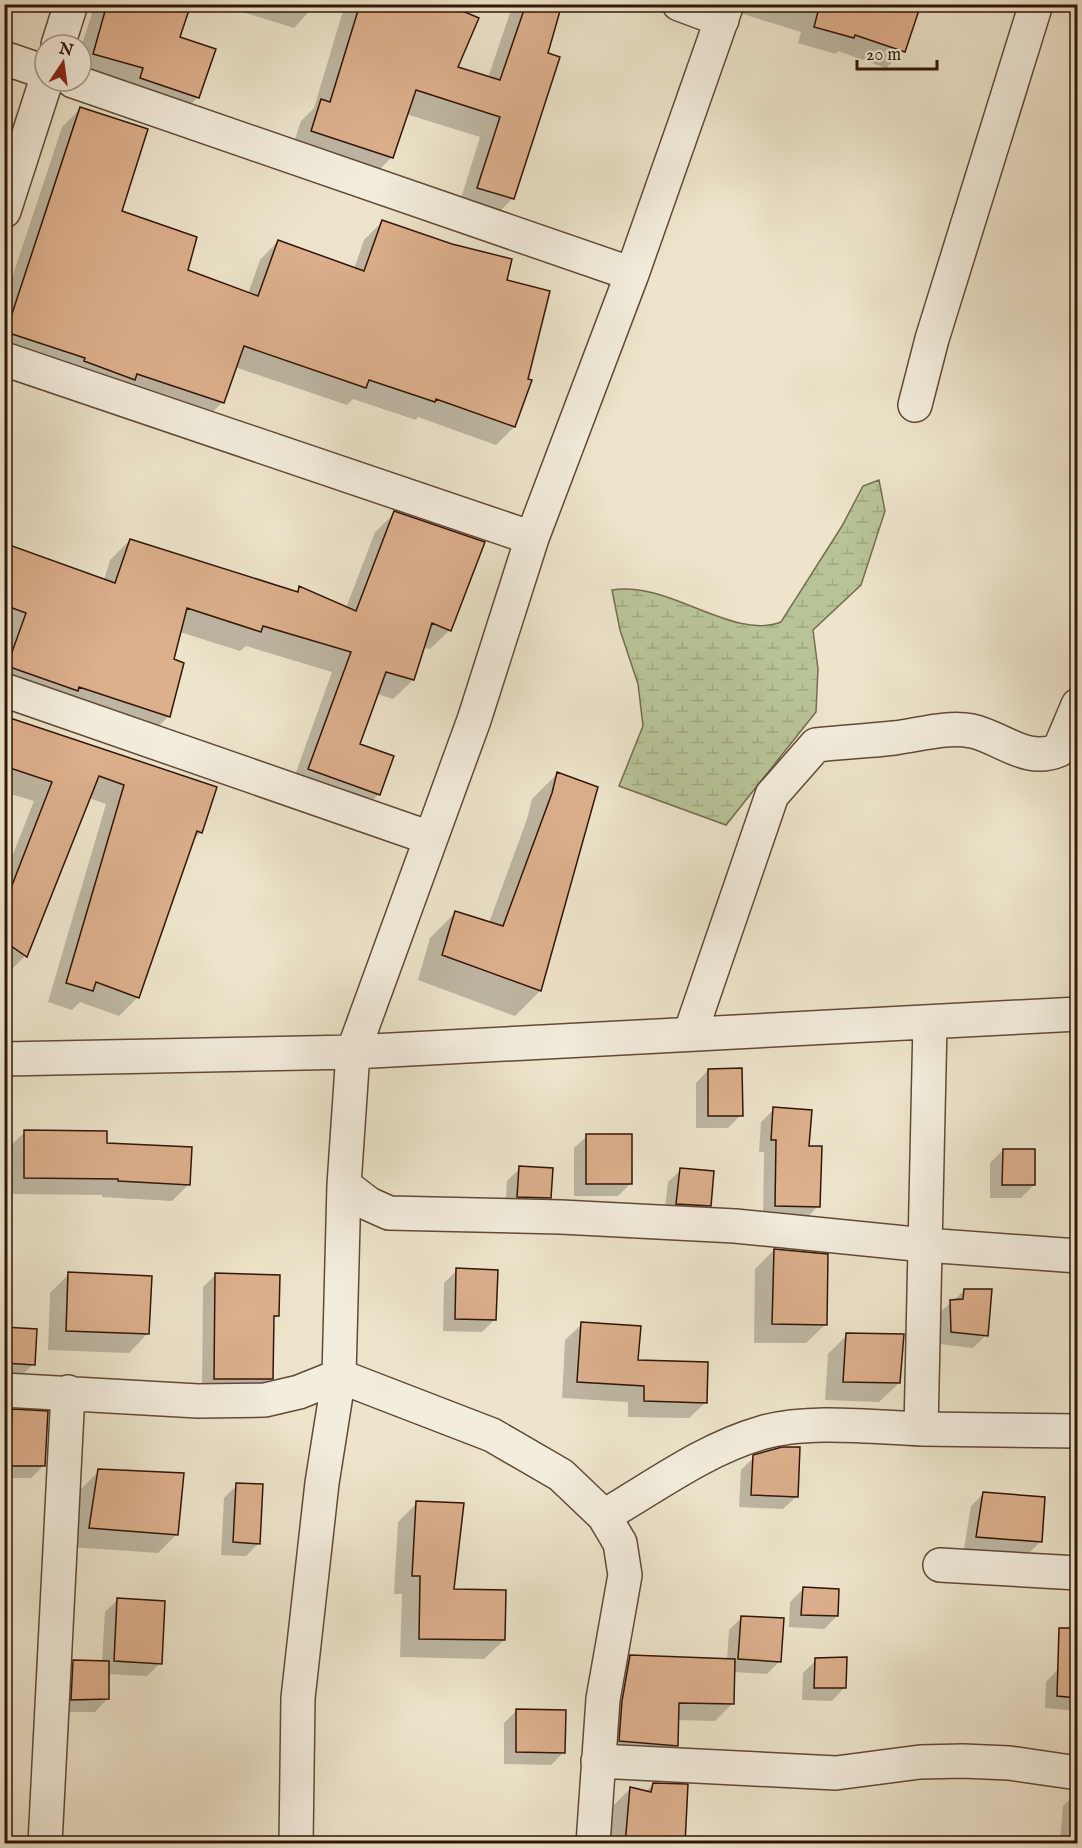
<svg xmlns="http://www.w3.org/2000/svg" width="1082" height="1848" font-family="'IM FELL English',serif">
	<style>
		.wetland { fill: url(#wetland-marsh); stroke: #766c4f; stroke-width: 1.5 }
		.shadow { fill: #0003 }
		.building { fill: #dcaf8d; stroke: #331506; stroke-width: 1.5 }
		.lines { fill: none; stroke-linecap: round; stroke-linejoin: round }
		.minor-casing { stroke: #624937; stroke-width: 36 }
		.minor { stroke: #f3eddd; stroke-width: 33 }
	</style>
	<defs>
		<pattern id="wetland-marsh" width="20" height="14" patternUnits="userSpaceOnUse" patternTransform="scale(1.5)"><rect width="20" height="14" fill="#b8c498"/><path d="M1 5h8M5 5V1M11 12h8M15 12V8" fill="none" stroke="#9fa882"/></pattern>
	</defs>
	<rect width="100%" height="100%" fill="#ede4cb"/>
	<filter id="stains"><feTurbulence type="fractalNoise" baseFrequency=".00333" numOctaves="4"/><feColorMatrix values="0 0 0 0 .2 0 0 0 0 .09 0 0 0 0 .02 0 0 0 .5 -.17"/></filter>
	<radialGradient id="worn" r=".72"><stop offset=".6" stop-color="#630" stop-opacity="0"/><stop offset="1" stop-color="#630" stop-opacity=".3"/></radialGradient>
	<path class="wetland" d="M879,480L885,511L861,585L813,630L818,669L816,712L726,825L619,786L643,726L638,684L620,630L612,590C668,580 733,641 781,622L842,526L863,486Z"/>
	<path class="shadow" d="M95,4H189L178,38L198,97L176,119L81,78V47Z
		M217,4H316L294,28Z
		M345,4H443L456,68L488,78L513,4H561L546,54L513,198L492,219L458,208L480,137L406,114L392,157L371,178L291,151L301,121L314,108Z
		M735,4H920L904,51L886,68L838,51L836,54L798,43L801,32L733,11Z
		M80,109L121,212L186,271L248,294L260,260L278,241L354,269L364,240L382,222L505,281L514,427L496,445L418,417L416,420L353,399L347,405L235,367L223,402L204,420L4,355V302L62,127Z
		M395,513L450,630L430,649L423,647L413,680L393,699L377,694L358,745L379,794L359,814L290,789L332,672L246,646L240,651L180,632L173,660L182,664L168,717L149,736L4,692V641L8,632L4,631V546L104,580L110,560L130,540L295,593L300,588L346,608L375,532Z
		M4,717L215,788L201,832L193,840L138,997L119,1016L80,1002L72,1010L48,1002L106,804L89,798L25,956L4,977V877L34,801L4,792Z
		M557,774L540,991L515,1016L418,980L430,938L455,913L489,923L527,819L532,799Z
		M708,1070L741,1115L728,1128H696V1083Z
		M774,1109L818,1206L806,1219L763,1218L764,1152H759L761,1122Z
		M25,1132L105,1144L189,1184L172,1201L102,1197V1195L8,1194V1148Z
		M587,1136L631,1183L618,1196H574V1148Z
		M1003,1150L1034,1185L1021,1198H990V1163Z
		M520,1168L549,1197L537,1210L505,1209L507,1181Z
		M681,1170L709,1205L696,1218L664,1216L668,1182Z
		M774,1250L826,1324L806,1343H754L755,1269Z
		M457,1270L495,1319L482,1332L443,1331L444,1283Z
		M69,1274L148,1333L129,1353L48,1350L50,1293Z
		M216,1274L278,1315L272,1320L271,1378L258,1391H202L203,1287Z
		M965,1290L986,1335L973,1348L939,1344L938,1314Z
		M582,1324L637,1361L706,1402L689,1418L628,1417V1402L562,1398L565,1340Z
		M4,1329L33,1364L15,1383L4,1382Z
		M847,1335L899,1383L879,1402L825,1400L828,1354Z
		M4,1410L47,1413L44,1465L31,1478H4Z
		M754,1457L796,1497L783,1509L739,1507L741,1470Z
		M99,1471L177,1534L158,1553L71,1547L80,1490Z
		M237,1485L259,1543L246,1556L221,1555L224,1498Z
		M984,1493L1040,1542L1028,1554L964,1549L971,1506Z
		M417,1503L453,1591L504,1640L484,1659L400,1657L402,1594H394L398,1522Z
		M803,1589L837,1616L824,1629L789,1627L790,1602Z
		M118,1599L160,1663L147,1676L107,1674V1699L95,1712H59L61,1675L74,1662H102L105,1612Z
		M741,1618L780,1661L767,1674L733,1672L732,1704L715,1721L677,1720L676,1746L659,1763L602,1758L613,1674L630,1657L727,1660L729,1630Z
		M816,1660L844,1688L832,1701L802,1700L803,1673Z
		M1058,1669L1078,1670V1711L1045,1708L1046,1682Z
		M517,1710L564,1752L551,1765L504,1764V1723Z
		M654,1784L683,1844H611L613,1806L631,1788L645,1792Z
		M1076,1793L1078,1844L1060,1842L1063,1806Z
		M4,1836H24V1844H4Z
		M394,1840H447V1844H391Z"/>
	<path class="building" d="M107,4H191L180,37L216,49L199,98L140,78L143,68L93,54Z
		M360,4H446L479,18L458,67L500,80L526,4H562L548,53L560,57L514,199L477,188L500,117L416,90L393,158L311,131L321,99L330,102Z
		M820,4H921L905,52L855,35L854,38L814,27Z
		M80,107L148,129L122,211L197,237L188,270L258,296L278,240L364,271L382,220L452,244L512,259L507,280L550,291L528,379L532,380L515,427L436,399L435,402L369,380L366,388L244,346L224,403L137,374L135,380L84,361L85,358L6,332Z
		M394,511L485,542L451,631L432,623L414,680L386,672L360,744L394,756L380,795L308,769L351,652L263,626L261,632L187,608L174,659L184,663L170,717L79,687L78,691L7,666L26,613L4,605V543L115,583L130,539L298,592L299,586L356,611Z
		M4,716L217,787L202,833L197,831L139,998L96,982L93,991L66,983L124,785L99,776L27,957L4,941V906L52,782L4,766Z
		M557,772L598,787L541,991L442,955L455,911L503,926L552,793Z
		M742,1068L743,1116H708V1069Z
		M773,1107L812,1110L809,1146H822L820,1207L775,1206L776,1140H771Z
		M24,1130L107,1131V1143L192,1147L190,1185L118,1181V1179L24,1178Z
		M586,1134H632V1184H586Z
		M1003,1149H1035V1185H1002Z
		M519,1166L553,1168L551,1198L517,1197Z
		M680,1168L714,1171L711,1206L676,1204Z
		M774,1249L828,1254L827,1325L772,1324Z
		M456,1268L498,1270L496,1320L455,1319Z
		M68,1272L152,1276L149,1334L66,1331Z
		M215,1273L280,1275L279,1316H274L273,1379H214Z
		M964,1289H992L988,1336L951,1332L950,1300L963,1299Z
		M581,1322L641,1326L638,1360L708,1362L707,1403L644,1401V1386L577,1382Z
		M4,1327L37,1329L35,1365L4,1363Z
		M846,1333L904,1334L900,1383L843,1382Z
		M12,1409L48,1411L45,1466H10Z
		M782,1447H800L798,1497L751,1495L753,1455Z
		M98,1469L184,1473L178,1535L89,1528Z
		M236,1483L263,1484L260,1544L233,1542Z
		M983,1492L1045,1497L1042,1542L976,1537Z
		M416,1501L464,1503L454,1589L506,1590L505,1640L419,1639L420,1576H412Z
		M803,1587L839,1589L838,1616L801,1615Z
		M117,1598L165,1601L162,1664L114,1661Z
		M741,1616L784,1618L781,1662L738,1659Z
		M1059,1628H1077V1698L1057,1696Z
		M630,1655L735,1659L734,1704L679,1703L678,1746L619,1741L622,1701Z
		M847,1657L846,1688H814L815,1658Z
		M73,1660L109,1661V1699L71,1700Z
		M516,1709L566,1710L565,1753L516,1752Z
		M653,1783L688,1784L685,1844H625L630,1787L651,1792Z"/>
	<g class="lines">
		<g class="minor-casing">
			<path id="minor" d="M679,4L722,20
				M58,45L71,4
				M4,58L45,72
				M73,81L632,274
				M4,211L46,81
				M4,359L532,538
				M915,405L932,339L1036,4
				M4,690L430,838
				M690,1034L772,795L816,745C842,742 868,741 894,738C919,735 947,726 972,731C1003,738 1026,764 1059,750L1078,705
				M4,1059L353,1052L1078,1014
				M344,1185L369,1204L389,1213L561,1217L735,1226L925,1245L1078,1256
				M4,1390L198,1401L265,1400L299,1392L339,1376L492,1435L561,1475L604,1516L620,1543L625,1575L603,1699L593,1844
				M921,1429L1078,1431
				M604,1516C654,1487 705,1449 761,1433C807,1419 873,1427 921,1429L930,1023
				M940,1565L1078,1573
				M598,1761L836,1773L920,1762L963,1761L1009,1763L1078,1773
				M45,1844L68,1392
				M296,1844L298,1698L322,1483L339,1376L344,1185L353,1052L474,720L532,538L632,274L727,4"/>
		</g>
		<use href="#minor" class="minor"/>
	</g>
	<rect width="1082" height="1848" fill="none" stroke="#ede4cb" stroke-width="24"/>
	<rect x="6" y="6" width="1070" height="1836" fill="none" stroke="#331506" stroke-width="3"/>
	<rect x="12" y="12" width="1058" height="1824" fill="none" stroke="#331506" stroke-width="1.5"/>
	<g transform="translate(63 63) rotate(13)"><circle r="28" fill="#f3eddd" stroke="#a69787" stroke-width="1.5"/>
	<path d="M0-4.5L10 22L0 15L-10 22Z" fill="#8f2418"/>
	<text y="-9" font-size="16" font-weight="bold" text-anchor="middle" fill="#331506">N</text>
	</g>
	<path d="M857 60v9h80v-9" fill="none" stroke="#331506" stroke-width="3"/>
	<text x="866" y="60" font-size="18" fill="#331506" stroke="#f3eddd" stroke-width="4.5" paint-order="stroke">20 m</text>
	<rect width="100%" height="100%" filter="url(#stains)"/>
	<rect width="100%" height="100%" fill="url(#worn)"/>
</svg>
